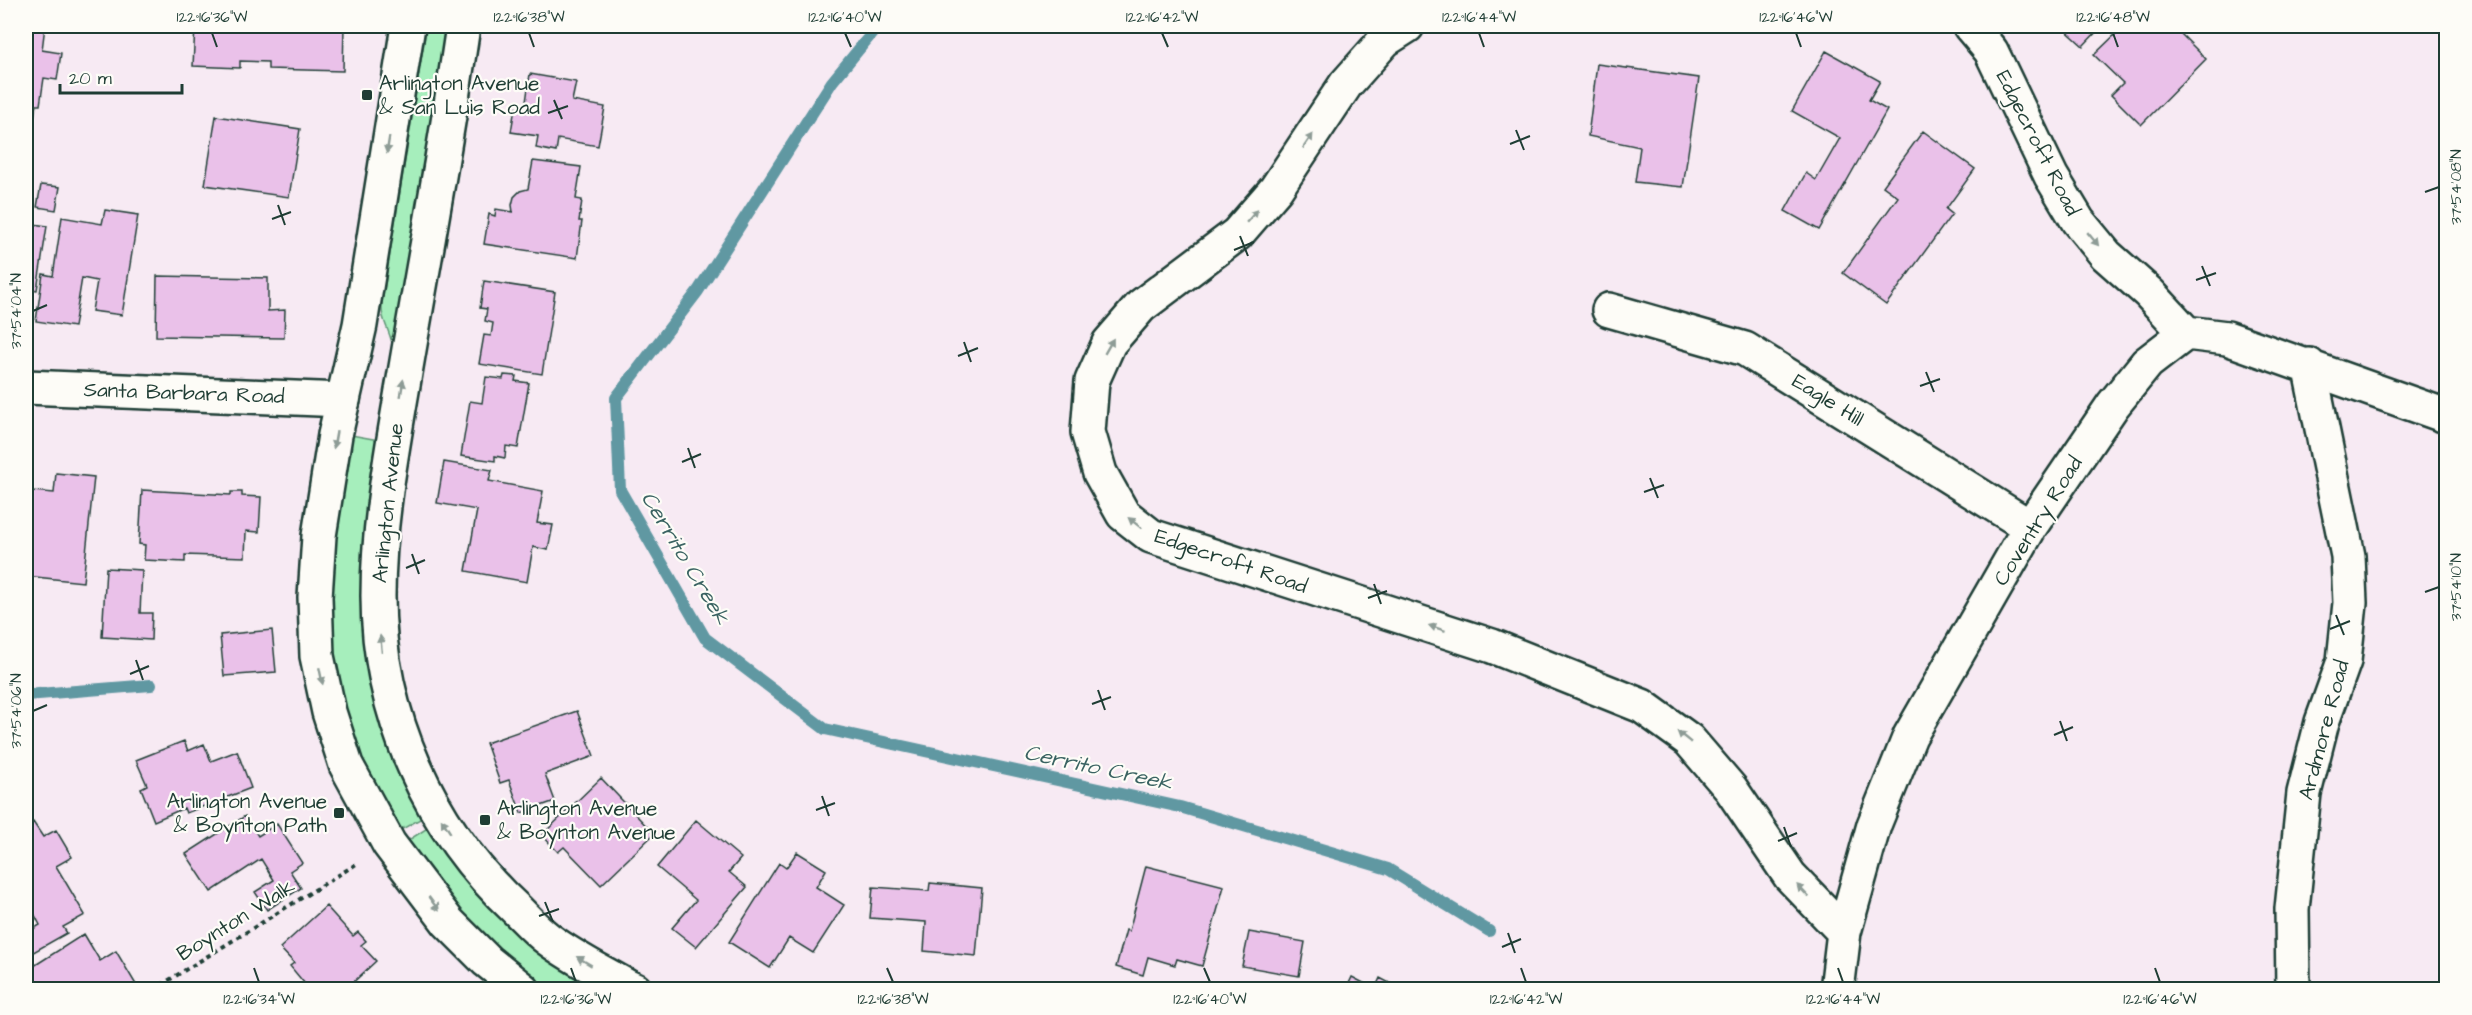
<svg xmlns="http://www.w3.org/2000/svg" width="2472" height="1015" font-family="'Architects Daughter',sans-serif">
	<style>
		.green { fill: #a6eebc; stroke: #629678; stroke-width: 1.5 }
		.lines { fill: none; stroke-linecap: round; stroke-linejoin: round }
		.stream { stroke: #6098a2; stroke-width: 12 }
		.building { fill: #eac1e9; stroke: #1f3d34; stroke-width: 1.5 }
		.street-casing { stroke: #1f3d34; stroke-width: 38 }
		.secondary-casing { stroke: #1f3d34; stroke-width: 38 }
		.path { stroke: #1f3d34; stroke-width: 4; stroke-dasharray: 4.5 4.5; stroke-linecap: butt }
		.street { stroke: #fdfcf7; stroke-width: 33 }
		.secondary { stroke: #fdfcf7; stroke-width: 33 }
		.oneway { fill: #8e9c96 }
		.ticks { fill: none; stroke: #1f3d34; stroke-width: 2 }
		.poi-dot { fill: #1f3d34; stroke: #fdfcf7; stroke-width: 2 }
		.labels { text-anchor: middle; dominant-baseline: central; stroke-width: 4.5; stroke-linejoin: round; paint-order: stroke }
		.poi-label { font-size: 21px; fill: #1f3d34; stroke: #fdfcf7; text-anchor: start }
		.street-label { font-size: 21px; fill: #1f3d34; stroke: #fdfcf7 }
		.water-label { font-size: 22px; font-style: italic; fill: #3a6362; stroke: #fdfcf7 }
		.neatline { fill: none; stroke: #1f3d34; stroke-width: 2 }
		.ticks-label { font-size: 15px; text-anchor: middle; fill: #1f3d34 }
	</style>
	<rect width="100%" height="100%" fill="#f7eaf3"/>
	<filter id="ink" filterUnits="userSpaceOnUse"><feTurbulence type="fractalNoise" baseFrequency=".0167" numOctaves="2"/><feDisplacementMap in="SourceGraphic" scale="12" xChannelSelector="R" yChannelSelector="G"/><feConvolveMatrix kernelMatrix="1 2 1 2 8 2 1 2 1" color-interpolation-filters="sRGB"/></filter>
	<g filter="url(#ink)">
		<path class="green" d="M426,30L447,33L393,353C394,335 380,322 382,303Z
			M351,435L384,441L402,776L422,818L397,832C354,753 324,662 331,570C332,555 335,540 338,525C342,495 346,465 351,435Z
			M429,827L613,989H548L520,970L480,934L404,843Z"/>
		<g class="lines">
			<path class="stream" d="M878,26L832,82L698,291L616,398L620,490L705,638L825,729L1180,807L1388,869L1489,931
				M26,695L151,685"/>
		</g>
		<path class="building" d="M26,26H45L42,50L61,53L57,80L44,78L40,105H36L30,144L26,143Z
			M195,26H344L343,71L268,69V62L240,61V68L193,66Z
			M2061,26H2102L2083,46Z
			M2124,26H2173L2206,59L2141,125L2111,95L2123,83L2094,55Z
			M1826,51L1880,81L1869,100L1887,110L1819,230L1785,211L1806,173L1816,180L1840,138L1792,111Z
			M1597,64L1699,78L1683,187L1635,182L1640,147L1588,136Z
			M530,74L576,82L572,101L605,107L598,146L558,139L556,152L536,148L538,136L511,132L515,108L525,109Z
			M216,116L300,129L289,197L205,185Z
			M1923,131L1975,169L1946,209L1952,214L1886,305L1843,273L1898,197L1883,186Z
			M533,161L581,167L576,199L582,200L579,221H582L577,258L484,244L489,214L495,216L496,209L513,212L512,205L514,197L520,191L528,189Z
			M41,185L60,187L56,210L37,207Z
			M105,210L138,215L122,315L92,311L97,281L82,278L74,327L36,321L43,274L53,276L62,217L102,224Z
			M26,223L47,226L37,290L26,289Z
			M157,276L268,278V311L285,310L284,338L156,336Z
			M484,281L555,292L542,374L479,364L484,335L491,336L493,323L485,321L487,309L480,308Z
			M504,375L516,376L515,381L529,383L518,448L506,446L505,458L495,456V461L461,456L470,401L482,403L486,377L503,379Z
			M444,462L492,470L489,481L543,491L537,523L553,525L548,550L533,547L527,582L466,571L477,510L437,503Z
			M56,473L94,477L83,582L26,576V538L32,491L54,493Z
			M142,490L231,495V492H242V496L261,497L259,532L246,531L245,557L185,555V562L144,560L145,545L139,544Z
			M106,568L142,570L140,613H152L151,640L102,637Z
			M272,630L276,672L224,676L220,635Z
			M577,711L594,756L545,774L555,801L521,813L509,780L500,783L486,743Z
			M184,741L188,751L204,744L211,761L237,751L251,788L186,813L184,808L154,821L141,788L147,785L136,760Z
			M601,778L654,834L601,885L564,847L558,852L542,835Z
			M245,816L258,836L277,824L302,863L290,871L301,888L267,910L255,892L274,880L261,859L211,892L186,854Z
			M696,820L741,858L729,872L747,887L696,947L672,928L696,900L657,867Z
			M33,822L43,837L56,830L72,857L56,866L85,915L63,927L67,933L30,954L26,946V933L40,925L30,906L26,909V826Z
			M797,852L826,870L816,887L844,905L813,953L789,938L770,968L729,942L779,863L786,868Z
			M1146,866L1224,886L1202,966L1177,959L1175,965L1148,957L1143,975L1116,967L1126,930L1129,931Z
			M930,883L982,888L976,956L924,951L926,922L870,918L873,887L929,891Z
			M326,906L353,936L358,932L366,941L361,945L376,961L345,990H310L290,966L294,963L280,948Z
			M1249,932L1305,942L1299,976L1242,966Z
			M84,934L100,961L116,951L138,988L26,990V971Z
			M1352,977L1375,989L1380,978L1403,990H1346Z"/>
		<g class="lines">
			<g class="street-casing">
				<path id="street" d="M1407,26L1385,40L1346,84L1276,189L1237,234L1141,306L1109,343L1092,381L1088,432L1100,473L1123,514L1151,536L1492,646L1642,706L1689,740L1731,789L1790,876L1844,932
					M1970,26L1991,51L2051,176L2078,221L2106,255L2149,293L2186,333
					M1609,310L1745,349L2030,527
					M26,387L343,400
					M1837,990L1844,932L1874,825L1910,736L2030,527L2113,405L2147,363L2186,333L2227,338L2446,416
					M2293,990L2292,909L2304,793L2322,722L2344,661L2350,603L2348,556L2309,365"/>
			</g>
			<g class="secondary-casing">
				<path id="secondary" d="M408,26L360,325L335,435L319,536L315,597L317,656L329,712L346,765L389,844L448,922L487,961L523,990
					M463,26C446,144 424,261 404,379C392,450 378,524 378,596C378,715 430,830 517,910C527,920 537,931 548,939C572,957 600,971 626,986L635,990"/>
			</g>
			<path class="path" d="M153,990L358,863"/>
			<use href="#street" class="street"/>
			<use href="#secondary" class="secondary"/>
		</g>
		<defs><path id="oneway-solid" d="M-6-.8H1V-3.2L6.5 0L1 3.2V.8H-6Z" transform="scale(1.5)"/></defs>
		<g class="oneway">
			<use href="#oneway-solid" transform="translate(1308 141) rotate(-56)"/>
			<use href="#oneway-solid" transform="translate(388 145) rotate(99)"/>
			<use href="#oneway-solid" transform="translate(1252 216) rotate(-49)"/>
			<use href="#oneway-solid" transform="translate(2093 239) rotate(50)"/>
			<use href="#oneway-solid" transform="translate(1109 346) rotate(-60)"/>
			<use href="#oneway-solid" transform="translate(402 388) rotate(-81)"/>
			<use href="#oneway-solid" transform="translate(335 440) rotate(100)"/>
			<use href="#oneway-solid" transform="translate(1135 523) rotate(-142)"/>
			<use href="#oneway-solid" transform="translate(1437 628) rotate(-162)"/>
			<use href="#oneway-solid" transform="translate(381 644) rotate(-96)"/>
			<use href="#oneway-solid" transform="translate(321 676) rotate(78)"/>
			<use href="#oneway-solid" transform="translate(1684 737) rotate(-141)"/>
			<use href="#oneway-solid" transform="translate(446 826) rotate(-123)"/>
			<use href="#oneway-solid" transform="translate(1803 891) rotate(-134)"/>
			<use href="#oneway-solid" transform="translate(434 904) rotate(53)"/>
			<use href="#oneway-solid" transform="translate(584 961) rotate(-149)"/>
		</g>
	</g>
	<path class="ticks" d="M212,33L217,47M529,33L534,47M845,33L851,47M1162,33L1168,47M1479,33L1484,47M1796,33L1801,47M2113,33L2118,47M554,100L562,119M548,113L568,106M1516,130L1524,150M1510,144L1530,136M2425,192L2439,187M278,205L285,225M272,219L291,212M1240,236L1248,256M1234,250L1254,242M2202,266L2210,286M2196,280L2216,273M33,311L47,305M964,342L971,362M958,356L978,348M1926,372L1934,392M1920,386L1940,379M688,448L695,468M682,462L701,454M1650,478L1658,498M1644,492L1664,485M412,554L419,574M406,568L425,560M1374,584L1381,604M2425,592L2439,587M1368,598L1387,591M2336,615L2344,635M2330,629L2350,621M136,660L143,680M130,674L149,666M1098,690L1105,710M1092,704L1111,697M33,711L47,705M2060,721L2067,741M2054,735L2073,727M822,796L829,816M816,810L835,803M1784,827L1791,847M1778,841L1797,833M545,902L553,922M539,916L559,909M1508,933L1515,953M1502,947L1521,939M254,968L259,982M571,968L576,982M887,968L893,982M1204,968L1210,982M1521,968L1526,982M1838,968L1843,982M2155,968L2160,982"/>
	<g class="poi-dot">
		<rect x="361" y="89" width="12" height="12" rx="3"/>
		<rect x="333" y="807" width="12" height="12" rx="3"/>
		<rect x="479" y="814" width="12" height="12" rx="3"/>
	</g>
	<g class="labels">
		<g class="poi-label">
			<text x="379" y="83">Arlington Avenue<tspan x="379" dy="24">&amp; San Luis Road</tspan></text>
			<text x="327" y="801" text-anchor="end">Arlington Avenue<tspan x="327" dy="24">&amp; Boynton Path</tspan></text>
			<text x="497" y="808">Arlington Avenue<tspan x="497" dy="24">&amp; Boynton Avenue</tspan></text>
		</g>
		<g class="street-label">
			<text transform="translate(2038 143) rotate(63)">Edgecroft Road</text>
			<text transform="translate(184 393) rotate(2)">Santa Barbara Road</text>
			<text transform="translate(1828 400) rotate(32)">Eagle Hill</text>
			<text transform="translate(388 503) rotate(-84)">Arlington Avenue</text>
			<text transform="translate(2038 521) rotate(-58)">Coventry Road</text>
			<text transform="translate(1231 561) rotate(19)">Edgecroft Road</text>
			<text transform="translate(2324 730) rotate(-75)">Ardmore Road</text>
			<text transform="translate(236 920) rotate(-32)">Boynton Walk</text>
		</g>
		<g class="water-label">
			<text transform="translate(685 558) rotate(59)">Cerrito Creek</text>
			<text transform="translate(1098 768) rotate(12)">Cerrito Creek</text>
		</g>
	</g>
	<rect width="2472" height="1015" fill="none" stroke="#fdfcf7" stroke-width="66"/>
	<path d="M60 84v9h122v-9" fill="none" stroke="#1f3d34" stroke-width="3"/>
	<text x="69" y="84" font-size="18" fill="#1f3d34" stroke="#fdfcf7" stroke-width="4.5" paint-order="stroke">20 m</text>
	<rect x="33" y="33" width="2406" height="949" class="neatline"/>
	<g class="ticks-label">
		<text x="212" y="22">122°16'36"W</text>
		<text x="529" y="22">122°16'38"W</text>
		<text x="845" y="22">122°16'40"W</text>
		<text x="1162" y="22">122°16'42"W</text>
		<text x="1479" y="22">122°16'44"W</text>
		<text x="1796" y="22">122°16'46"W</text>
		<text x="2113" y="22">122°16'48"W</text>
		<text transform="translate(2456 187) rotate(-90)" y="5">37°54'08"N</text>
		<text transform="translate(16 311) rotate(-90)" y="5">37°54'04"N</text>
		<text transform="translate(2456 587) rotate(-90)" y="5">37°54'10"N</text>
		<text transform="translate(16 711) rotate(-90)" y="5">37°54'06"N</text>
		<text x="259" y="1004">122°16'34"W</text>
		<text x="576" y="1004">122°16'36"W</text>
		<text x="893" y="1004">122°16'38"W</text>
		<text x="1210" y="1004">122°16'40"W</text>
		<text x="1526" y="1004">122°16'42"W</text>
		<text x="1843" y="1004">122°16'44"W</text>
		<text x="2160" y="1004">122°16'46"W</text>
	</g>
</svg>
